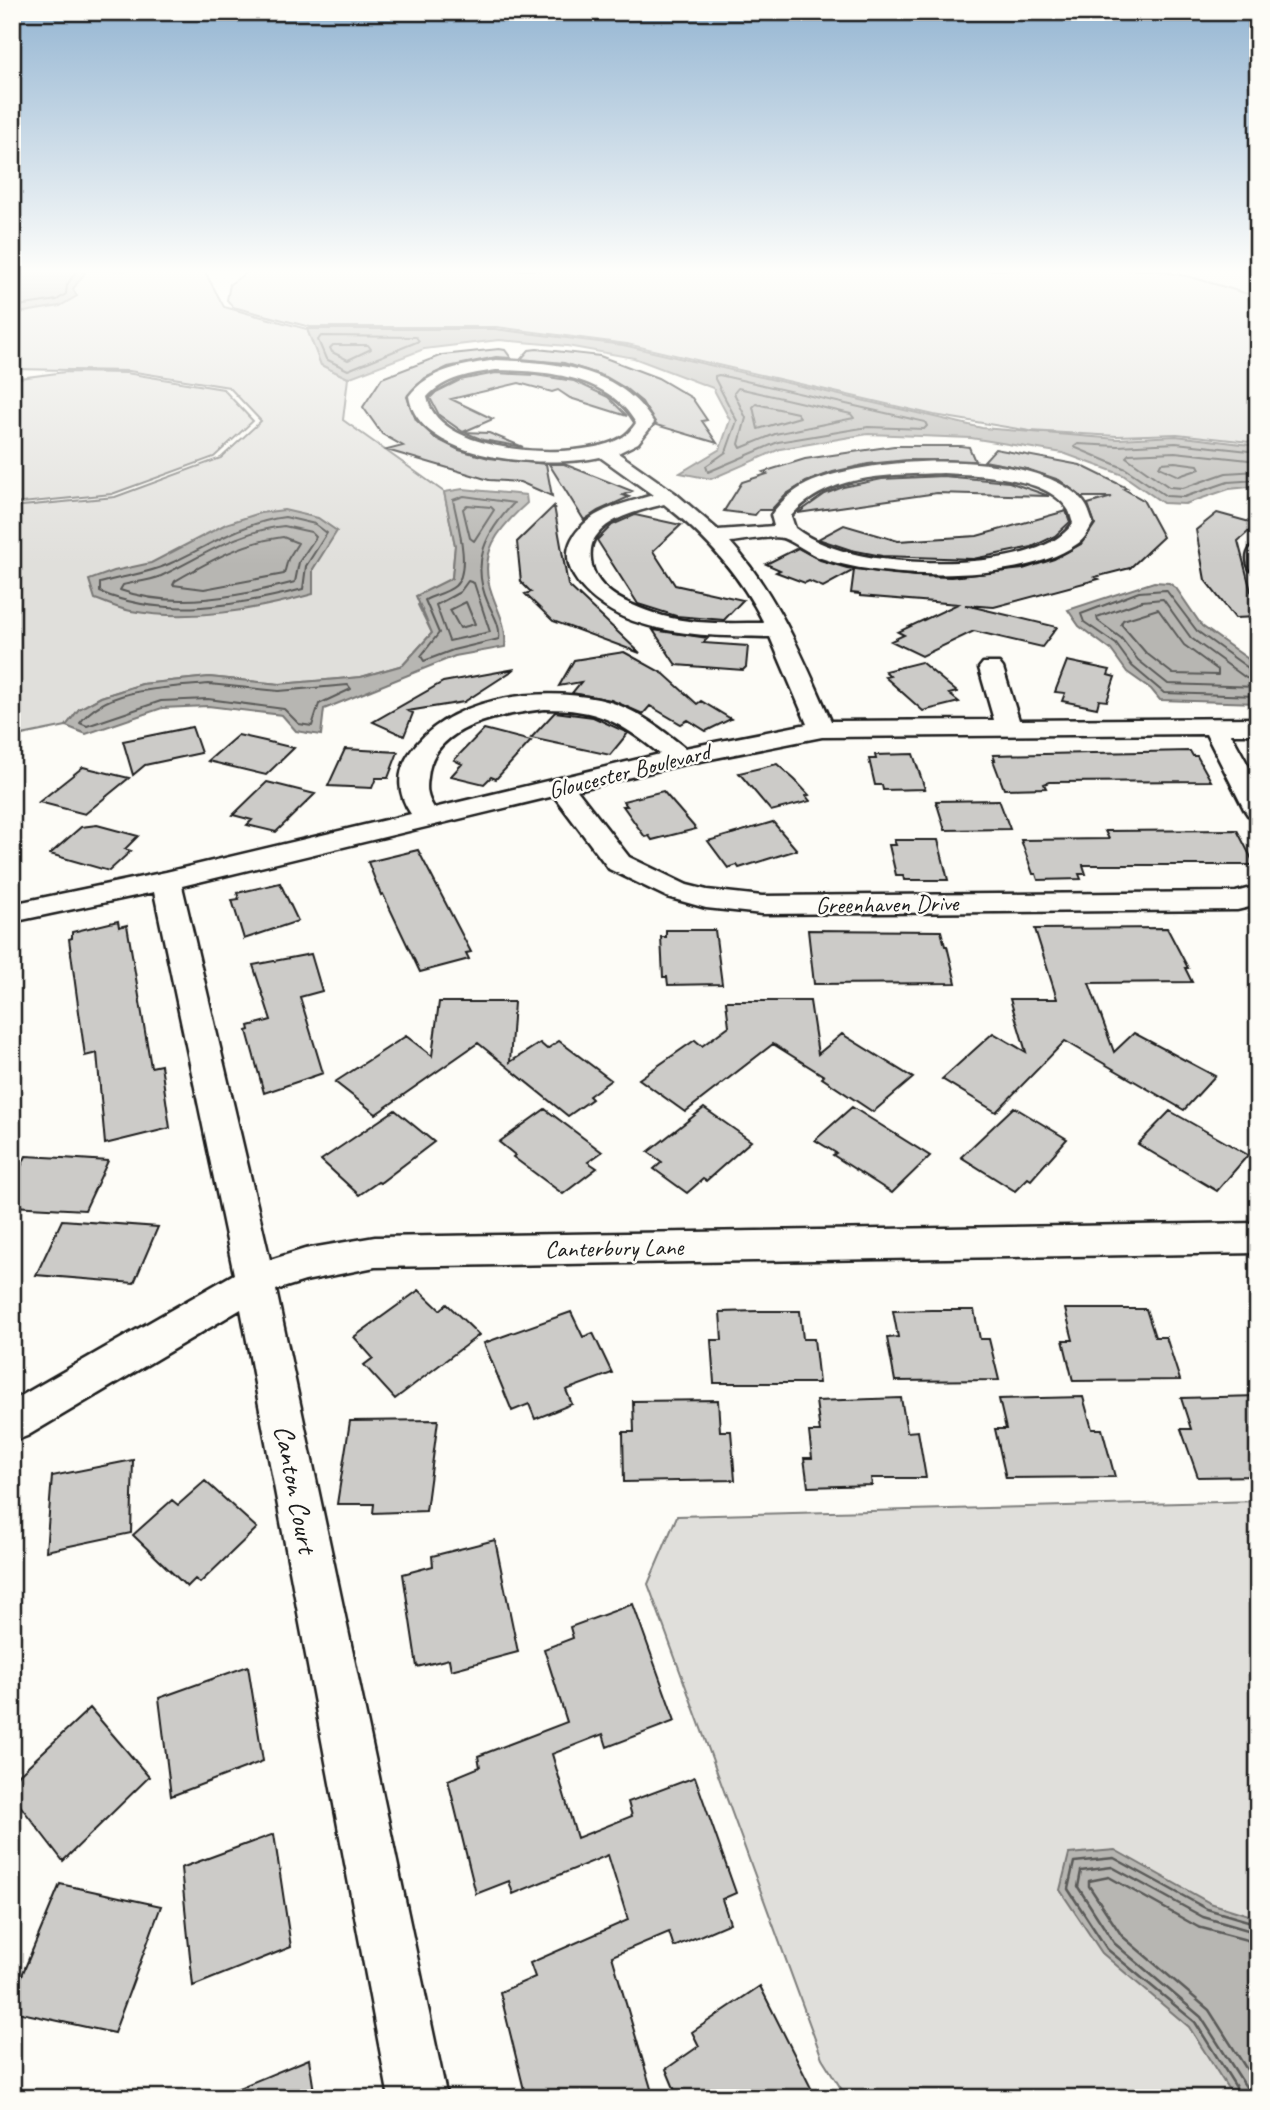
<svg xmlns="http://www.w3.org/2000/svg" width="1270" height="2110" font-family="Caveat,sans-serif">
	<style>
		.built { fill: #eeede9 }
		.green { fill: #e0dfdb; stroke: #7e7e7c; stroke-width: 2 }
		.water { fill: #b7b6b2; stroke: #797876; stroke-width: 2 }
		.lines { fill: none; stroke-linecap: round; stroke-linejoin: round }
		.shore-far1 { stroke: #5a5a58; stroke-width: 2 }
		.shore { stroke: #5a5a58; stroke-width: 2.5 }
		.building { fill: #cccbc8; stroke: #1c1c1c; stroke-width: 2 }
		.street-casing { stroke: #1c1c1c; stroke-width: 5 }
		.street { fill: #fdfcf7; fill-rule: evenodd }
		.labels { text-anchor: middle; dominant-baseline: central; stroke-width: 5; stroke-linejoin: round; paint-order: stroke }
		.street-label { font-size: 24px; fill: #1c1c1c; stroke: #fdfcf7 }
		.near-street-label { font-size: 28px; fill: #1c1c1c; stroke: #fdfcf7 }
	</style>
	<rect width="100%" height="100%" fill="#fdfcf7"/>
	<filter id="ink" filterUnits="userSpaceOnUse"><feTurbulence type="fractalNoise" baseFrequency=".0143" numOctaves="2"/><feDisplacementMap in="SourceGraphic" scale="14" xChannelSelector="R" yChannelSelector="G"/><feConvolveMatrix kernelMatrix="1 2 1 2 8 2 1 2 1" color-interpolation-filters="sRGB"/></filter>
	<g filter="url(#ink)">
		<path class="built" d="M1153,270H1258V297L1235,292Z"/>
		<path class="green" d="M12,270H204L224,307L307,329L321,365L348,378L343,420L444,492L455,545L452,578L418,605L432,633L403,665L361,677L280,684L209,677L142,684L101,697L79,709L66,726L12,737V507L115,497L221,458L261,421L229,387L129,371L12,369Z
			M250,270H1153L1191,277L1258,297V443L1177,434L1117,436L1030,431L934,415L627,344L496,327H310L233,307L227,300L230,284Z
			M65,372L126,373L223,389L253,421L214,457L112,494L12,504V379Z
			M1258,1501V2098H847L822,2058L648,1584L677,1516Z"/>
		<path class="water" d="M12,270H87L73,289L77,296L60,306L12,314Z
			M307,329H495L623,345L982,428L1118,439L1176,436L1258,446V486L1229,489L1185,504L1163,503L1123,475L1063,453L971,438L868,434L780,449L711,479L680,473L720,449L730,420L713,388L634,358L567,346L499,340L424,349L348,378L321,365Z
			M463,489L526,495L527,503C498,529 477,553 492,594C499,614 507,625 505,647L455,656L324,709L321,735L296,731L282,715L208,706L162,708L86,734L66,726L79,709L101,697L142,684L209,677L280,684L361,677L403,665L432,633L416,596L452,578L455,545L444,492Z
			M284,510L318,518L337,531L313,569V594C255,610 191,622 131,611C119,609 107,603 95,599L89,580L114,571L151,563L226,524L260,513Z
			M1154,582L1169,583L1176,588L1202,626L1258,666V703L1160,700L1151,689L1127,672L1111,650L1079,626L1068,610Z
			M1115,1850L1210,1903L1258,1918V2098H1234L1189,2027L1102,1953L1060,1890L1069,1854Z"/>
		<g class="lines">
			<path class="shore-far1" d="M12,307L57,300L66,294L67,285L77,270
				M321,336L416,337L419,341L348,370L326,359L318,340Z
				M333,345H368L371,349L348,360L332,352L330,348Z
				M719,375L925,422L927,426L924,429L868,427L778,442L708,472L706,466L726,452L737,421L715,379V376Z
				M738,388L851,414L854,418L775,434L741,448L739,444L746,418L734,393Z
				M756,404L797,413L800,417L758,429L753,407Z
				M1258,452L1176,443L1118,446L1078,444L1074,447L1126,469L1166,496L1184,497L1228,482L1258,480
				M1258,461L1175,452L1129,454L1126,457L1169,487L1183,488L1226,473L1258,471
				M1175,462L1198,465L1200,469L1179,476L1159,467L1161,463Z
				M464,496L514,503C486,532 470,562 488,603C493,614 501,626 499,639L453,650L424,661L421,656L439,633L425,600C434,595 447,593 455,586C472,571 457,520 453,500Z
				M467,505L491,507L494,510L474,541L470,538L463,509Z
				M285,517L315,524L327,533L306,566L303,589C237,606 165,619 100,592V583C123,576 147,574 169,564C209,546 241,523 285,517Z
				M284,526L311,532L316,537L299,562L295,582C241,596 174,610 120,590L123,585C135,582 149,581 161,576C203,556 237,531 284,526Z
				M283,537L298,543L288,559L284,574L204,589L173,585L175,581C210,561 243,542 283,537Z
				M468,581L474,583L490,632L449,641L436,605L460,592Z
				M466,602L475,624L460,628L450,610Z
				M1158,609L1184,645L1218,670V675L1173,674L1146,653L1121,624L1123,620Z
				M1258,672L1251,670L1197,631L1166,590L1139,592L1081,614L1084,622L1116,644L1132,666L1164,693L1258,696
				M1258,680L1246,678L1191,638L1163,599L1142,601L1097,617L1098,621L1121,638L1138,660L1168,684L1258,687
				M209,684L279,691L348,685L351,689L319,704L312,726L299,724L284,709L208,699L161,701L87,726L80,723C106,687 168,688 209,684Z"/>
			<path class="shore" d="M1258,1943L1198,1927L1109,1877L1089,1881V1886L1122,1936L1209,2010L1258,2087
				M1240,2098L1239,2092L1195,2022L1107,1949L1068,1889L1074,1862L1114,1858L1207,1909L1258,1924
				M1249,2098L1246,2087L1201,2017L1114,1943L1078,1887L1081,1871L1112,1867L1203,1917L1258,1933"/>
		</g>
		<path class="building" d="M499,349L505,350L511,358L496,357L448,367L425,378L407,397L416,420L435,438L459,450L489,458L546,464L552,496L520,482L489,480L387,450L403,446L382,434L363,407L382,378L442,355Z
			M537,349L600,356L658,378L692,398L707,420L702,421L717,443L656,425L642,402L625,388L606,377L564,363L521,359L529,350Z
			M496,373L535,375L574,381L608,397L627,416L570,398L558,390L552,392L519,383L451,399L493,419L463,432L439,415L430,398L436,392L460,380Z
			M464,432L489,433L523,447L483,440Z
			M894,446H961L969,447L975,461L907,460L868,464L833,472L806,482L785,495L771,510H759L755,515L724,511L742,482L767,474L763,472L805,459Z
			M995,449L1080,465L1127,488L1124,489L1143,500L1163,537L1130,568L1095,577L1099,579L994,607L965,605L1057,627L1042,647L974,631L922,656L891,641L904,635L898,632L958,604L860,596V594L851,593L854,570L823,587L809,581L805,583L776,572L780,570L766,564L798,548L820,560L847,568L914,576L951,577L1023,569L1054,559L1081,544L1095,524L1088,504L1112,497H1082L1059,480L1027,469L984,461Z
			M549,464H564L632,491L623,495L629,497L598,511L584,520Z
			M943,476L1009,482L1049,496L937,493L798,513L825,494L843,487L882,479Z
			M554,506L568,585L640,653L553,621L525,594L531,592L521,582L517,542Z
			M1066,511L1070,522L1055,536L1032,547L973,559L882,556L851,550L818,539L844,525L898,541L977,536Z
			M1217,513L1257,524L1238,541L1251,591L1258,599V617L1235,618L1205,580L1196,530Z
			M635,515L681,525L653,551L675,585L743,600L724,620L676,616L638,604L597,540L612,525Z
			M653,630L708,638L703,643L748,646L746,667L743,670L676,665Z
			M624,652L664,674L697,704L701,701L731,719L706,731L688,720L681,724L650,706L643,714L611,700L572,693L581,682L559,686L574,660Z
			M1067,661L1110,670L1108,675L1115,677L1107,701L1099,700L1097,708L1062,701L1065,693L1055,692Z
			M921,662L957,692L949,694L959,702L923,711L885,677L890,676L885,671Z
			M515,669L464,702L408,711L413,713L404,736L373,722L443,682Z
			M555,712L593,717L628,733L610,755L531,738Z
			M192,727L201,753L145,765L133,775L123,741Z
			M484,729L531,741L496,779L491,777L484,784L451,776L462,764L454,760Z
			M238,735L265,741L294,748L266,775L208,761Z
			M345,749L398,752L388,778H376L372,788L328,786Z
			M1190,751L1193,756H1197L1211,781L1049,782L1044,784L1046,788L1004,789L993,760H995L993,755Z
			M913,754L925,789L883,790L882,785H875L869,759H876L875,755Z
			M777,764L795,780L809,795L806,796L810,801L771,811L739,773Z
			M83,767L129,778L85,814L39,802Z
			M267,782L315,794L276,832L247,825L252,820L233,815Z
			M663,791L696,829L652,840L649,836L645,837L623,806H627L623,801Z
			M999,800L1010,829L945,830L936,801Z
			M773,822L797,850L739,868L737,865L728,868L708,841Z
			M97,825L138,836L125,849L131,851L109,871L50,854L81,827Z
			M1237,830L1255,865H1083L1086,874H1079L1081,879L1038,880L1036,874H1033L1021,840L1109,839L1105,831Z
			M894,840H938L948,880H904L903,875H896L889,845H896Z
			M418,850L471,952L466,953L469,959L420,972L383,894L381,895L368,862Z
			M280,883L298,921L244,939L232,900L239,899L237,893Z
			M118,921L119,927L127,925L151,1067L161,1065L170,1128L105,1144L97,1053L85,1056L69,939L72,938V932Z
			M1167,928L1188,968H1185L1192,982L1089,983L1114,1052L1134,1033L1215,1076L1184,1110L1065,1041L996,1112L942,1079L993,1033L1026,1052L1010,999H1057L1035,929Z
			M666,930H715L722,984L668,985L667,977H663L661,937H666Z
			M808,930L941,931L945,946H947L956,983L814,984Z
			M311,954L322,991L300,997L323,1073L264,1093L247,1031L250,1030L249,1026L271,1020L253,965Z
			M726,1001H810L818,1054L842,1034L913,1078L873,1112L822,1078L824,1076L773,1044L685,1112L639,1079L695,1040L702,1046L729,1026Z
			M439,1002H514L510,1062L540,1043L547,1049L559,1041L611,1080L589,1096L592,1099L568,1116L478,1043L376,1114L335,1082L406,1036L432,1056Z
			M852,1107L930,1156L892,1193L833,1155L836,1153L815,1140Z
			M1014,1107L1067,1139L1031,1180L1028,1178L1015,1191L961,1157Z
			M704,1108L751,1141L706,1181L703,1179L687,1193L654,1169L662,1162L648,1152Z
			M545,1109L602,1152L588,1162L597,1168L563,1194L513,1157L515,1155L499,1142Z
			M395,1110L434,1142L380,1183L378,1182L359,1195L321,1160Z
			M1170,1111L1248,1155L1217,1191L1138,1144Z
			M26,1156L63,1158L108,1161L85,1210L12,1206V1172L18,1173Z
			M62,1220L158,1227L134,1283L36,1275Z
			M419,1290L440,1310L447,1304L479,1335L395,1399L364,1365L373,1358L354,1337Z
			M1065,1309H1146L1155,1337H1166L1180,1380L1073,1381L1063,1340H1073Z
			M931,1310H974L980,1339H989L999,1380L895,1381L887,1338L898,1337L893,1311Z
			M760,1311H800L803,1339H814L819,1383H714L711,1340H722L720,1312Z
			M571,1312L583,1337L593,1333L612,1373L566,1390L572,1404L535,1419L529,1404L512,1411L484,1343Z
			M1258,1396V1476L1198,1477L1181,1429H1191L1181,1398Z
			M1083,1397L1092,1429H1102L1115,1477L1006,1478L995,1429H1006L999,1399Z
			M901,1398L907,1432L918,1431L926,1478H871L872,1485L808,1487L804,1458H812L809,1432H820L816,1401Z
			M718,1400L720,1431H731L735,1480L624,1482L623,1432H634L633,1401Z
			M438,1420L426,1511L373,1513L374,1504H337L350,1421Z
			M133,1460L131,1533L46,1551L52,1476Z
			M205,1481L257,1528L200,1583L195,1579L187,1587L133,1535L172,1500L178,1505Z
			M495,1540L518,1652L451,1670L449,1659L417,1667L403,1574L433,1566L432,1556Z
			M633,1604L675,1721L607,1747L603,1734L552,1754L577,1838L632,1816L628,1802L695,1777L736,1893L722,1899L730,1923L674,1947L669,1932L612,1956L652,2092L641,2098H526L500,1992L535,1977L530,1963L628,1920L608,1855L513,1894L509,1881L476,1894L448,1780L480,1767L478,1756L567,1722L544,1649L573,1638L570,1627Z
			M248,1666L263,1761L171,1796L159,1698Z
			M90,1708L149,1777L63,1861L12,1795V1781Z
			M274,1834L291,1947L193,1986L181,1868Z
			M60,1884L161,1906L114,2033L12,2011V1999Z
			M760,1986L816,2098H678L666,2069L699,2046L692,2032Z
			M309,2059L315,2098H217V2097Z"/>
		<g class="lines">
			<g class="street-casing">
				<path id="street" d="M496,360C556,362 620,367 654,423L638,443L618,453L675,493L718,530L774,526L771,515C780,502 793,491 807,484C867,455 1032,448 1081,499C1088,506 1090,515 1093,523C1089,530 1084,540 1077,544C1022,584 882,580 821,558C808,553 796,543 783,538C773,535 742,541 730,542C777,594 803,657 831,721L994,720L979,668L983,663H999L1003,668L1019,720L1258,718V734H1231L1258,783V817L1248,815L1244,809L1206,734L822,737L680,765L577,790L629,857L687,885L707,890L762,896L1236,892L1258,886V905L1237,910L762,914L706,908L667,897L609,869L554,796L182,886L270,1260L305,1249L375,1237L1258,1223V1253L375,1267L305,1281L276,1290L447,2098H389L241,1309L27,1436L12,1442V1401L234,1274L154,892L12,922V904L166,872L411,814C398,795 396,774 409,754C446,698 536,686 598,699C632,706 659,727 685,748L807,724L770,637C723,636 679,637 633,621C596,608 540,564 584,524C602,507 630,502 653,495L600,457C550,468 419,463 409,396C429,369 465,365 496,360ZM496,370C546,371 608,375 636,423C632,429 627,435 621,438C580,462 437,456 427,397C445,377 471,374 496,370ZM943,473C978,475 1045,476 1067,508C1070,511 1071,518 1073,523C1041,571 909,566 859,555C837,550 813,542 795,528L791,516C829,473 890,475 943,473ZM664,504C706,537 740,575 764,623C730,623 695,625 663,616C635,607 594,594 591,560C590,551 591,542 597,535C611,516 643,510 664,504ZM545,709C598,709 619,721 660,754L434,808C427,797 426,790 428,777C432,725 503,714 545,709Z
					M1258,546V570L1250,569C1246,562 1246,554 1251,548Z"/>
			</g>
			<use href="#street" class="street"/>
		</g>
	</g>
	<linearGradient id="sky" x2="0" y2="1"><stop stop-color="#94b5d2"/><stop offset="0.48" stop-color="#fefefb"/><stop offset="1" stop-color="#fefefb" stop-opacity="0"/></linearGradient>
	<rect width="1270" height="565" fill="url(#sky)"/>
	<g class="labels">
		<g class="street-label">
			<text transform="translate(629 771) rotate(-14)">Gloucester Boulevard</text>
			<text transform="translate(887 904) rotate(-1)">Greenhaven Drive</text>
			<text transform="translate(614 1248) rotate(-1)">Canterbury Lane</text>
		</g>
		<g class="near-street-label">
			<text transform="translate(296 1489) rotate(79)">Canton Court</text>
		</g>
	</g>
	<rect width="1270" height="2110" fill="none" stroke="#fdfcf7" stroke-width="42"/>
	<rect x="21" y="21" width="1228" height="2068" fill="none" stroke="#1c1c1c" stroke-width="2.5" filter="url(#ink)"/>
</svg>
